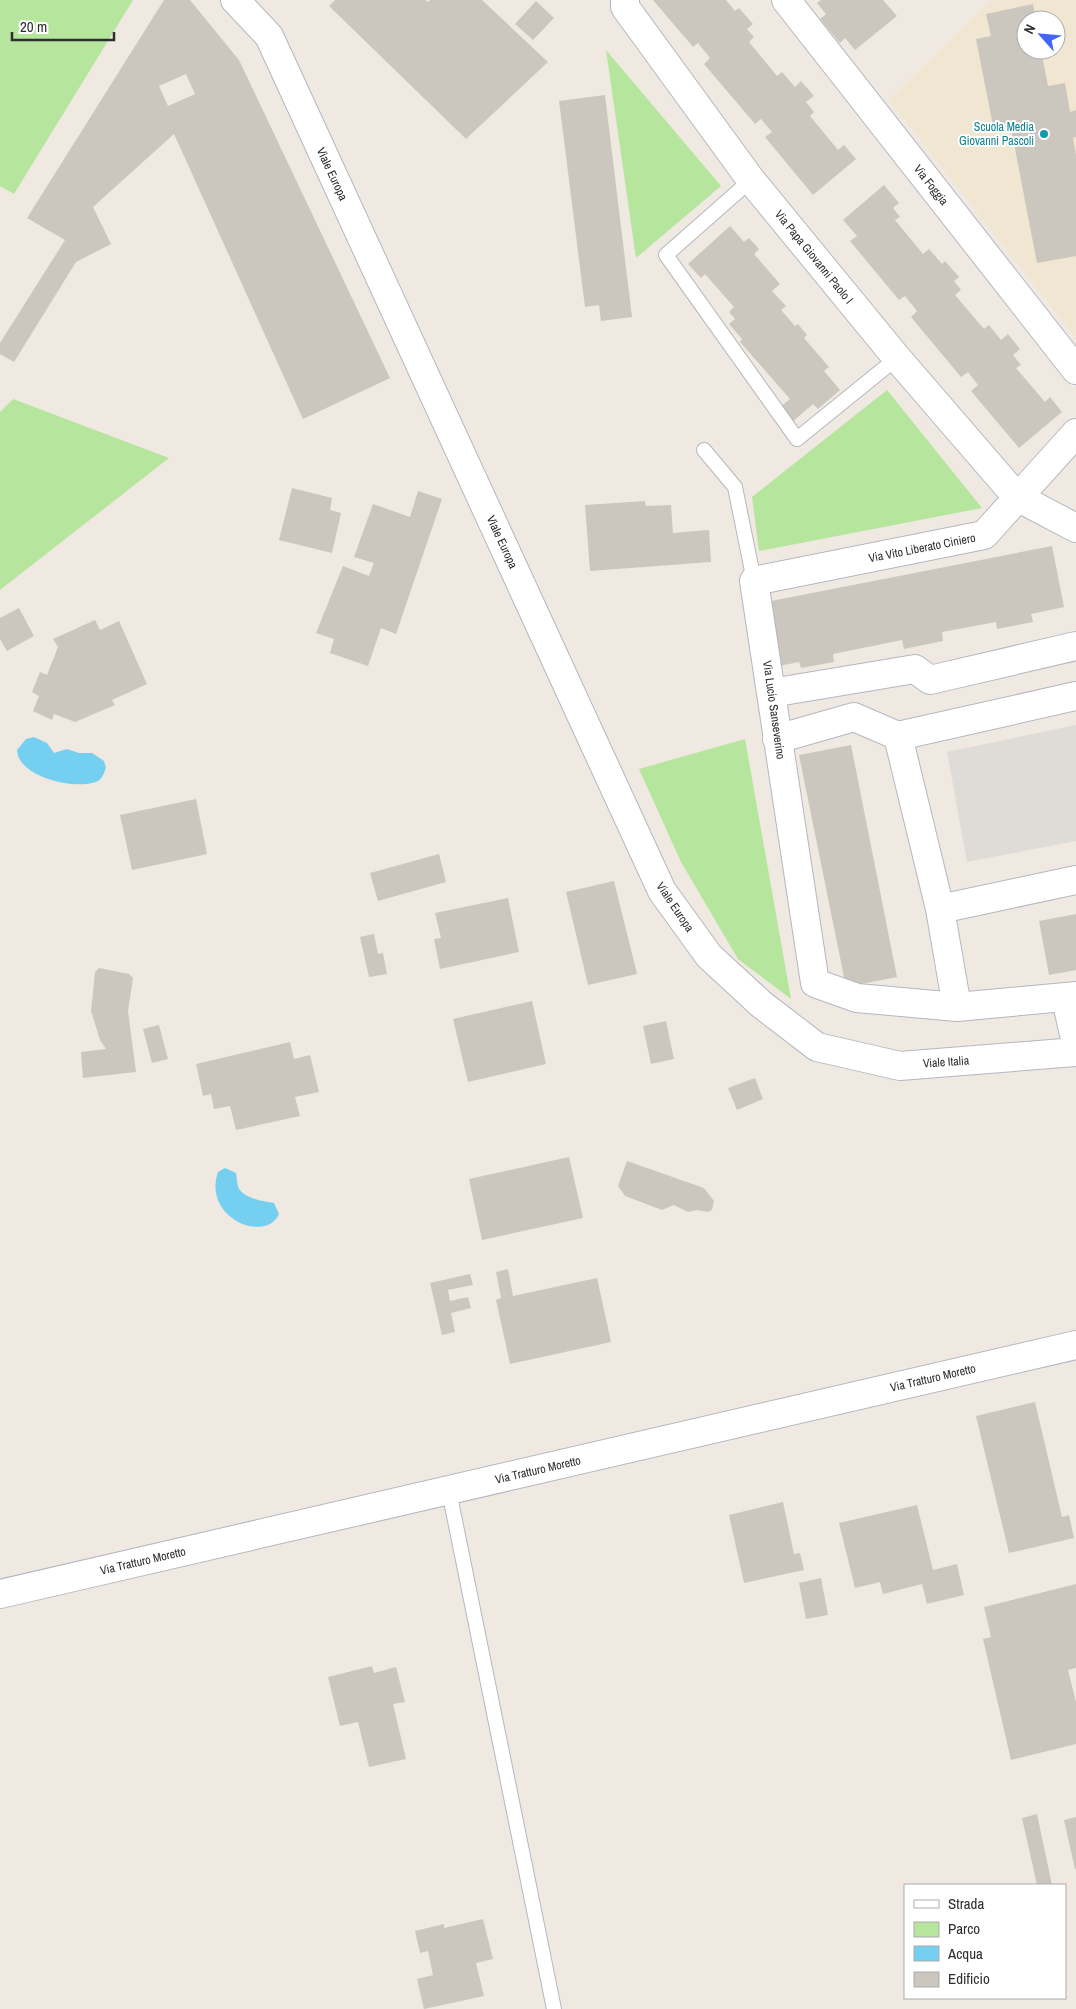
<svg xmlns="http://www.w3.org/2000/svg" width="1076" height="2009" font-family="'Archivo Narrow',sans-serif">
	<style>
		.education { fill: #f0e6d1; fill-rule: evenodd }
		.green { fill: #b6e59e }
		.plaza { fill: #dfdcd8 }
		.water { fill: #75cff0 }
		.building { fill: #cbc7bf; fill-rule: evenodd }
		.lines { fill: none; stroke-linecap: round; stroke-linejoin: round }
		.service-casing { stroke: #b4b7c1; stroke-width: 16 }
		.minor-casing { stroke: #b4b7c1; stroke-width: 30 }
		.service { stroke: #fff; stroke-width: 14 }
		.minor { stroke: #fff; stroke-width: 28 }
		.culture-dot { fill: #0f9aa8; stroke: #fff; stroke-width: 2 }
		.labels { text-anchor: middle; dominant-baseline: central; stroke-width: 4; stroke-linejoin: round; paint-order: stroke }
		.culture-label { font-size: 12px; fill: #0d838f; stroke: #fff; text-anchor: end }
		.street-label { font-size: 12px; fill: #2e2e2e; stroke: #fff }
	</style>
	<rect width="100%" height="100%" fill="#efe9e1"/>
	<path class="education" d="M991,0H1076V338L889,100ZM1026,20H1056V50H1026Z"/>
	<path class="green" d="M0,0H133L14,194L0,186Z
		M606,50L721,186L636,258Z
		M887,390L982,508L759,551L752,497Z
		M13,399L169,458L0,590V412Z
		M745,739L791,999L738,959L681,862L639,769Z"/>
	<path class="plaza" d="M1076,725V841L967,862L947,752Z"/>
	<path class="water" d="M34,737L47,743L54,753L67,749L79,753H92L104,761L106,768C104,772 103,778 98,781C78,791 18,778 17,750L26,739Z
		M225,1168L236,1173C237,1178 237,1185 239,1189C246,1199 263,1201 274,1203L279,1214C266,1244 202,1218 218,1172Z"/>
	<path class="building" d="M164,0H190L239,60L390,378L303,419L174,134L93,207L111,244L76,262L14,362L0,354V343L65,240L27,218ZM186,74L195,94L168,106L159,86Z
		M335,0H425L428,2L430,0H482L548,62L466,139L329,6Z
		M653,0H726L735,11L739,8L753,24L747,29L754,37L749,42L777,76L782,72L795,87L801,81L814,96L806,102L814,112L810,116L838,150L844,145L856,159L813,195L765,137L772,132L761,119L755,124L704,64L710,58L698,43L693,47Z
		M821,0H883L897,16L855,50L845,38L840,43L820,19L826,14L817,3Z
		M536,1L554,18L533,40L515,24Z
		M1033,4L1036,20H1026V50H1041L1048,86L1065,83L1070,112L1076,110V137L1073,138L1076,155V256L1037,263L1011,128L994,131L976,39L991,36L986,14Z
		M605,95L632,317L601,321L599,305L585,307L559,101Z
		M884,185L899,203L893,208L900,217L895,220L923,254L929,249L942,264L945,261L959,277L954,281L961,290L955,295L984,329L989,325L1001,340L1008,334L1020,349L1013,355L1021,365L1016,368L1045,402L1050,397L1062,412L1019,448L971,391L978,385L968,372L961,377L911,317L917,311L905,296L899,300L850,241L857,236L843,220Z
		M730,226L744,242L749,238L759,249L754,254L780,284L772,291L786,306L781,310L795,326L798,324L807,335L804,338L829,367L824,371L840,390L818,409L813,404L791,423L778,409L790,399L740,342L742,339L729,324L735,319L729,312L734,307L705,274L701,278L688,264Z
		M292,488L332,498L330,510L341,513L332,553L279,540Z
		M418,491L442,499L396,634L381,628L368,666L330,653L334,639L316,633L343,566L369,576L374,563L354,557L373,504L410,517Z
		M645,501L646,506L671,505L673,533L709,530L711,562L590,571L585,505Z
		M1052,546L1064,607L1031,614L1033,622L997,629L996,622L942,632L943,641L904,649L902,640L833,654L834,662L801,668L799,662L779,666L766,602Z
		M19,608L34,636L7,651L0,639V618Z
		M95,620L100,630L119,621L147,684L112,700L115,705L75,722L54,714L52,720L33,711L39,696L32,692L40,672L47,675L58,647L53,639Z
		M851,745L897,977L846,987L799,755Z
		M196,799L207,854L132,870L120,815Z
		M439,854L446,882L378,901L370,873Z
		M614,881L637,974L588,985L566,892Z
		M508,898L519,952L440,969L434,939L441,938L435,913Z
		M1076,914V970L1049,975L1039,921Z
		M374,934L378,954L383,953L387,974L369,977L360,937Z
		M99,968L129,974L133,978L128,1011L136,1072L83,1078L81,1052L106,1049L100,1040L91,1011L95,972Z
		M532,1001L546,1064L468,1082L453,1019Z
		M666,1021L674,1059L651,1064L643,1026Z
		M159,1025L168,1059L152,1063L143,1029Z
		M290,1042L294,1059L310,1055L319,1092L295,1097L300,1116L236,1130L230,1106L214,1109L211,1094L203,1096L196,1064Z
		M755,1078L763,1099L737,1110L728,1088Z
		M569,1157L583,1218L482,1240L469,1179Z
		M627,1161L704,1188L714,1201L712,1210L708,1212L697,1210L688,1212L674,1205L662,1210L625,1196L618,1186Z
		M508,1269L513,1296L597,1278L611,1342L510,1364L496,1300L501,1298L496,1272Z
		M470,1274L473,1285L448,1290L450,1301L468,1297L471,1308L451,1313L455,1332L442,1335L430,1283Z
		M1035,1402L1062,1517L1069,1515L1074,1538L1009,1553L976,1416Z
		M783,1502L794,1554L800,1553L804,1570L744,1583L729,1515Z
		M917,1505L933,1570L957,1564L964,1595L927,1604L922,1584L883,1594L880,1582L855,1588L839,1523Z
		M821,1578L828,1615L806,1619L799,1583Z
		M1076,1584V1668L1068,1670L1076,1702V1744L1011,1760L983,1639L991,1637L984,1607Z
		M372,1666L374,1673L396,1667L405,1702L393,1704L406,1759L369,1767L358,1722L340,1726L328,1677Z
		M1037,1814L1052,1885H1037L1022,1818Z
		M1076,1817V1869H1075L1064,1820Z
		M483,1919L493,1959L476,1963L484,1996L424,2009L417,1979L433,1975L428,1951L420,1953L415,1931L444,1924V1928Z"/>
	<g class="lines">
		<g class="service-casing">
			<path id="service" d="M751,180L666,255L797,439L897,358
				M704,450L735,487L754,581
				M449,1491L554,2009"/>
		</g>
		<g class="minor-casing">
			<path id="minor" d="M235,0L269,36L662,891L709,956L761,1004L817,1047L900,1066L1076,1052
				M625,0V7L751,180L897,358L1017,497L1076,528
				M786,0L1076,370
				M1076,433L984,535L754,581L815,983L857,998L957,1007L1076,996
				M771,693L915,669L930,680L1076,646
				M898,736L940,909L957,1007
				M777,739L854,717L898,736L1076,696
				M940,909L1076,880
				M1066,999L1076,1043
				M0,1594L1076,1345"/>
		</g>
		<use href="#service" class="service"/>
		<use href="#minor" class="minor"/>
	</g>
	<circle class="culture-dot" cx="1044" cy="134" r="5"/>
	<g class="labels">
		<g class="culture-label">
			<text x="1034" y="127">Scuola Media<tspan x="1034" dy="14">Giovanni Pascoli</tspan></text>
		</g>
		<g class="street-label">
			<text transform="translate(332 174) rotate(65)">Viale Europa</text>
			<text transform="translate(931 185) rotate(52)">Via Foggia</text>
			<text transform="translate(814 257) rotate(51)">Via Papa Giovanni Paolo I</text>
			<text transform="translate(502 542) rotate(65)">Viale Europa</text>
			<text transform="translate(922 548) rotate(-11)">Via Vito Liberato Ciniero</text>
			<text transform="translate(774 710) rotate(82)">Via Lucio Sanseverino</text>
			<text transform="translate(675 907) rotate(56)">Viale Europa</text>
			<text transform="translate(946 1062) rotate(-4)">Viale Italia</text>
			<text transform="translate(933 1378) rotate(-13)">Via Tratturo Moretto</text>
			<text transform="translate(538 1470) rotate(-13)">Via Tratturo Moretto</text>
			<text transform="translate(143 1561) rotate(-13)">Via Tratturo Moretto</text>
		</g>
	</g>
	<rect x="904" y="1884" width="162" height="115" fill="#ffffff" stroke="#ababab"/>
	<rect x="914" y="1900" width="25" height="8" fill="#ffffff" stroke="#ababab"/>
	<text x="948" y="1909" font-size="15" fill="#2e2e2e">Strada</text>
	<rect x="914" y="1922" width="25" height="15" fill="#b6e59e" stroke="#ababab"/>
	<text x="948" y="1934" font-size="15" fill="#2e2e2e">Parco</text>
	<rect x="914" y="1946" width="25" height="15" fill="#75cff0" stroke="#ababab"/>
	<text x="948" y="1959" font-size="15" fill="#2e2e2e">Acqua</text>
	<rect x="914" y="1972" width="25" height="15" fill="#cbc7bf" stroke="#ababab"/>
	<text x="948" y="1984" font-size="15" fill="#2e2e2e">Edificio</text>
	<g transform="translate(1041 35) rotate(297)"><circle r="24" fill="#ffffff" stroke="#ababab"/>
	<path d="M0-4L9 19L0 12L-9 19Z" fill="#4264fb"/>
	<text y="-8" font-size="14" font-weight="bold" text-anchor="middle" fill="#2e2e2e">N</text>
	</g>
	<path d="M12 32v8h102v-8" fill="none" stroke="#2e2e2e" stroke-width="2.5"/>
	<text x="20" y="32" font-size="15" fill="#2e2e2e" stroke="#ffffff" stroke-width="4" paint-order="stroke">20 m</text>
</svg>
